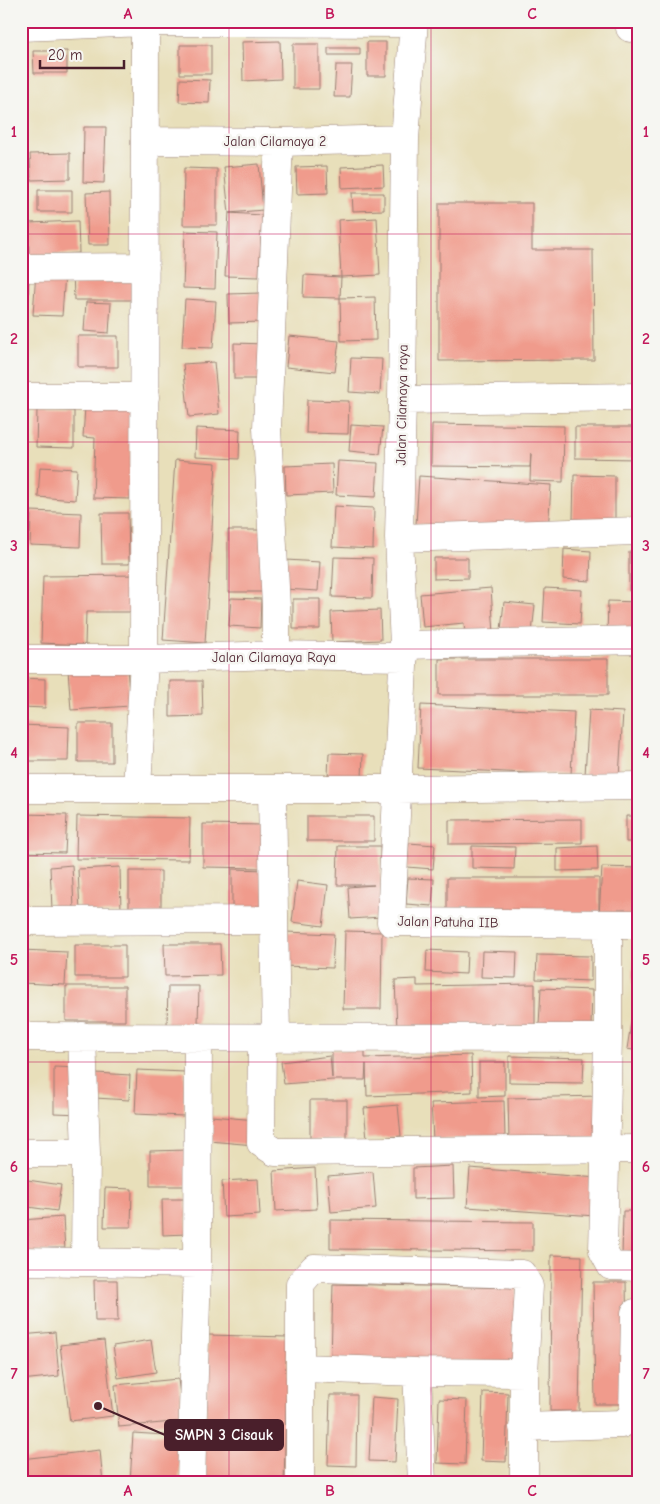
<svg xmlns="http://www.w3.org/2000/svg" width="660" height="1504" font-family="'Comic Neue',sans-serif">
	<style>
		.building { fill: #f09b8c }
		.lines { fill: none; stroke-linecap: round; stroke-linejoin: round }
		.street-casing { stroke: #997f72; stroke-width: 29 }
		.street { stroke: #fff; stroke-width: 28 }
		.grid { fill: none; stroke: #c2185b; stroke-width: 1; stroke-opacity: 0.55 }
		.labels { text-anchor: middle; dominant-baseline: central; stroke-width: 5; stroke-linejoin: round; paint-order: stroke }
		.street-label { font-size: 14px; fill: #4a1f2b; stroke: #f6f6f2 }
		.leader { fill: none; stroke: #4a1f2b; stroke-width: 2 }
		.callout-dot { fill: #4a1f2b; stroke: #f6f6f2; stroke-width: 2 }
		.callout { fill: #4a1f2b; stroke: #4a1f2b; stroke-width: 2 }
		.callout-label { font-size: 15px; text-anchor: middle; font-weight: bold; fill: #fff }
		.neatline { fill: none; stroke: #c2185b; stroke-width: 2 }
		.grid-label { font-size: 16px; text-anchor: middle; font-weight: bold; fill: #c2185b }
	</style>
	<rect width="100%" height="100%" fill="#f6f6f2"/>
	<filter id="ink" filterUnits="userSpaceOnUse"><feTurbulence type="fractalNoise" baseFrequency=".02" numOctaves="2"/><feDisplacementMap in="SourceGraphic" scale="10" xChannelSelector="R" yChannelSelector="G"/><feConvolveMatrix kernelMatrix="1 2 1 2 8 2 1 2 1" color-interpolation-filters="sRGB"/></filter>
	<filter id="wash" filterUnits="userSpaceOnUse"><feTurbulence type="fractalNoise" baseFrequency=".0096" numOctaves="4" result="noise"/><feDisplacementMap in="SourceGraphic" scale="20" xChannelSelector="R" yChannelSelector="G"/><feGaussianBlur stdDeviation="1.12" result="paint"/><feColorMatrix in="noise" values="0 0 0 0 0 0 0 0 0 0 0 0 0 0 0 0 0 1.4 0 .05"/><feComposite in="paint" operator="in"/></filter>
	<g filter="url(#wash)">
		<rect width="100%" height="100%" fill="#e8dfba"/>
		<g id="blocks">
			<path class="building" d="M280,41L281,79L243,81L242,42Z
				M367,42H386V76H367Z
				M293,44H319V89H293Z
				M180,45H211V74H180Z
				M328,48H360V55H328Z
				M33,51H67V73H34Z
				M336,65H352L350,97H334Z
				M180,79L210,80L209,103L179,102Z
				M84,127H106L104,183L83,182Z
				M70,153V179L31,180L30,154Z
				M259,164L263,210L229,213L224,167Z
				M383,165L384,186L342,188L341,167Z
				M327,166L328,193L297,194L296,167Z
				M184,168L217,169V225H183Z
				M38,190H72V212H38Z
				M109,192L110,245H88L86,193Z
				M352,193H384V210L353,211Z
				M439,203H532V250H593L594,360L439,361Z
				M229,213L262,215L259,277L225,276Z
				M377,218L380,275L341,277L338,220Z
				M78,221L79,253L29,255L28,223Z
				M185,231L217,232L215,289L183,288Z
				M73,268H133V300H74Z
				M36,271L65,273L62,316L33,315Z
				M21,275H29L28,303H21Z
				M304,275L341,277L340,298L303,297Z
				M261,293L262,322L229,323L228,294Z
				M375,297L376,340L341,341L340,298Z
				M185,299L216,301L213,348L182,347Z
				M86,302L111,303L109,333L84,331Z
				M78,336H118V367H78Z
				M289,336L339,341L335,372L286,367Z
				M234,343L264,344L263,379H234Z
				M351,358L382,359L380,394L349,392Z
				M214,362L219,414L189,417L183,364Z
				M307,400L349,401L348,434L306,433Z
				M85,407L133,409L130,499L93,498L95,438L83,437Z
				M37,410L74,411V448L36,447Z
				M432,424L564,426L563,482L530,481L531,453L530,467L431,466Z
				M351,425L383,427L380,454L349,451Z
				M575,427H639V459L575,458Z
				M196,428L240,430L239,459L195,457Z
				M175,460L216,463L205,643L163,640Z
				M338,461L378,463L376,497L336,495Z
				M332,464L333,493L286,495L285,466Z
				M40,467L77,469L75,500L38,497Z
				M574,475L615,476V520L573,519Z
				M419,476L551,485L548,532L416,524Z
				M334,506L374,508L373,549L332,547Z
				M31,511L81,513L80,547L30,545Z
				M101,513H128L129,564H102Z
				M228,530H266V592H228Z
				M564,549L591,551L590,581L563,579Z
				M629,552H639V591H629Z
				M334,557L373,558L372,598L332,597Z
				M434,558H468V578L434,579Z
				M286,560L320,562L318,591L284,589Z
				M139,575V612H86L85,645L41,643L43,576Z
				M491,588L494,634L465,636L464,623L423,627L420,594Z
				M545,588L582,590L580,624L543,622Z
				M231,598L261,599L260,628L229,626Z
				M293,599H320V629H293Z
				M608,601L639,602V637L607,636Z
				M504,602L535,605L532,633L501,630Z
				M380,610L381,640L332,642L331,612Z
				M439,659H608V695H439Z
				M127,666L130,706L71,710L68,670Z
				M21,678L45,679V708L21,707Z
				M170,681H202L203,716L170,717Z
				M421,705L574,712L571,775L418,768Z
				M589,710L623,712L619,777L585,775Z
				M78,723H112V762H78Z
				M21,725L69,727L68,761H21Z
				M329,753L363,754L362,778L328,776Z
				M21,814L67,815L65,853L21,852Z
				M77,816L190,818L189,860L76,859Z
				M307,816H374V841H307Z
				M626,816H639V842H626Z
				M582,819V843L449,844V820Z
				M203,824L264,825V868L203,867Z
				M409,843L435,845L433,869L407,867Z
				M338,846H380L381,917L350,919L348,887L374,885H337Z
				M472,846L515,847L514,869L472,868Z
				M597,846L598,870L557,871V848Z
				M21,859H27V918H21Z
				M72,865L74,908L52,909L50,867Z
				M120,867L121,912L80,913L78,869Z
				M602,867L639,868V917L599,915Z
				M232,869L268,870V916H232Z
				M129,871H161V917H129Z
				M408,878L434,879L432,906L406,904Z
				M447,878H599V919H447Z
				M297,881L328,885L323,926L292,922Z
				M345,931L382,932L381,1009H343Z
				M286,932L334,934L332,968L284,966Z
				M164,944H220L221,975L165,976Z
				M75,945H125V977H75Z
				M21,950L67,952L65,985L21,983Z
				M427,950L467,952L466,974L426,972Z
				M482,951L517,952L516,978L481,977Z
				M537,955L591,956V981L536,979Z
				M634,960H639V985L633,984Z
				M417,979V986L535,984V1027L397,1029L395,980Z
				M66,986H125V1021H66Z
				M168,986H199L198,1024H167Z
				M541,988L592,990L591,1027L539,1025Z
				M632,1016L639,1018V1051L627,1049Z
				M332,1050H365V1058L471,1055L472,1092L367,1096L366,1064L365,1080H332L284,1084L281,1062L330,1056L332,1078Z
				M509,1056L584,1058L583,1083L509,1082Z
				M479,1062H505V1096L479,1097Z
				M54,1067L82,1068V1114L54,1113Z
				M137,1070L185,1072L184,1116L135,1114Z
				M96,1073L130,1075L129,1100L95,1098Z
				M633,1082H639V1111H636Z
				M601,1096V1139L509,1141L508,1098Z
				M310,1100H347V1140H310Z
				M504,1101L505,1137L433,1140L431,1103Z
				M398,1105L401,1136L367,1139L364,1108Z
				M211,1116L256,1120L254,1145L209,1141Z
				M188,1150L189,1186H150V1151Z
				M453,1166L454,1198L413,1199V1168Z
				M315,1168L317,1209L276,1211L274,1171Z
				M470,1168L598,1178L595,1216L467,1207Z
				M373,1172L376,1208L331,1212L328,1176Z
				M21,1179L61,1185L57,1211L21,1206Z
				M258,1179L260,1215L224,1217L222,1181Z
				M105,1188L132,1189L131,1227H104Z
				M162,1199H186L187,1234L163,1235Z
				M623,1211H639V1258H622Z
				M63,1217L65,1250L24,1253L21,1220Z
				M330,1220L533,1222V1251L330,1249Z
				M551,1255L582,1256L579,1411H550Z
				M94,1280H117L118,1321H95Z
				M593,1282H626L628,1404H595Z
				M333,1284L517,1288L515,1363L331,1360Z
				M55,1332L59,1376L21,1380V1335Z
				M208,1335L288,1337L284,1483H204Z
				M104,1340L113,1416L70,1421L60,1345Z
				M151,1340L156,1372L118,1378L113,1346Z
				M178,1379L183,1421L119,1427L115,1385Z
				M483,1392L508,1393L506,1462L481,1461Z
				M330,1395H357L356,1466L328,1465Z
				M372,1397L398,1399L395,1462L369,1461Z
				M439,1399L467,1400L465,1464L437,1463Z
				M133,1433L182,1436L179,1483H130Z
				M100,1450L103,1483H21V1459Z
				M410,1479V1483H334V1480Z"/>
		</g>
	</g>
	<g filter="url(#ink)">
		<use href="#blocks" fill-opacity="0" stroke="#997f72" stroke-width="1"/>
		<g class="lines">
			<g class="street-casing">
				<path id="street" d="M414,21L405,139L402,400L399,538L404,645L391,922L639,924
					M629,21L630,28L639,23
					M21,27L145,22L414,23
					M145,141L279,142L405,139
					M21,268L145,267
					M21,397H145
					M402,400L639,397
					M399,538L639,531
					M404,645L639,640
					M276,655V607L267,428L279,142
					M21,659H144L276,655L404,657
					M21,789H397L639,786
					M137,789L144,659L145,21
					M272,789L276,1038
					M21,921L274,920
					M608,924V1038L603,1251L611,1266L639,1267
					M82,1036L86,1153L85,1261
					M21,1037L608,1038
					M262,1038L261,1143L275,1152L639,1149
					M21,1153H86
					M21,1261L197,1264
					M301,1368L417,1372L524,1373
					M417,1372L422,1483
					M523,1427L622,1424L633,1415L635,1313
					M191,1483L197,1264L198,1037
					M300,1483V1284L314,1268L522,1274L529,1286L524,1373V1483"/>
			</g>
			<use href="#street" class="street"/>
		</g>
	</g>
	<path class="grid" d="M229,21V1483M431,21V1483M21,234H639M21,442H639M21,649H639M21,856H639M21,1062H639M21,1270H639"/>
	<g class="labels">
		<g class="street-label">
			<text x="275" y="141">Jalan Cilamaya 2</text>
			<text transform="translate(402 405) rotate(-89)">Jalan Cilamaya raya</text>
			<text x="274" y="657">Jalan Cilamaya Raya</text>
			<text transform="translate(448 922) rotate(1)">Jalan Patuha IIB</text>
		</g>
	</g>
	<path class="leader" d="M98 1406L165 1435"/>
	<circle class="callout-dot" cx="98" cy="1406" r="5"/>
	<rect class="callout" x="165" y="1420" width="118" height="30" rx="5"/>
	<g class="callout-label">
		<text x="224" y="1440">SMPN 3 Cisauk</text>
	</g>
	<rect width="660" height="1504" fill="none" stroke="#f6f6f2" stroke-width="55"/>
	<path d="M40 60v8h84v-8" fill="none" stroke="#4a1f2b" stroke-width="2.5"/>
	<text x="48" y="60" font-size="15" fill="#4a1f2b" stroke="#f6f6f2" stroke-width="4" paint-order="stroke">20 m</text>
	<rect x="28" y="28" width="604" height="1448" class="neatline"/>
	<g class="grid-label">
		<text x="128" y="19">A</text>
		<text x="330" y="19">B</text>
		<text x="532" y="19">C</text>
		<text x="14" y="137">1</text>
		<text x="646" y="137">1</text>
		<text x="14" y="344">2</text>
		<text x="646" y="344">2</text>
		<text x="14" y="551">3</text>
		<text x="646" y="551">3</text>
		<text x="14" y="758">4</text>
		<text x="646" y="758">4</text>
		<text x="14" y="965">5</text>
		<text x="646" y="965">5</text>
		<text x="14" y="1172">6</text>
		<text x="646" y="1172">6</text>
		<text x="14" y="1379">7</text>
		<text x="646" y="1379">7</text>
		<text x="128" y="1496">A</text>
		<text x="330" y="1496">B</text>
		<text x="532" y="1496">C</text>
	</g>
</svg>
